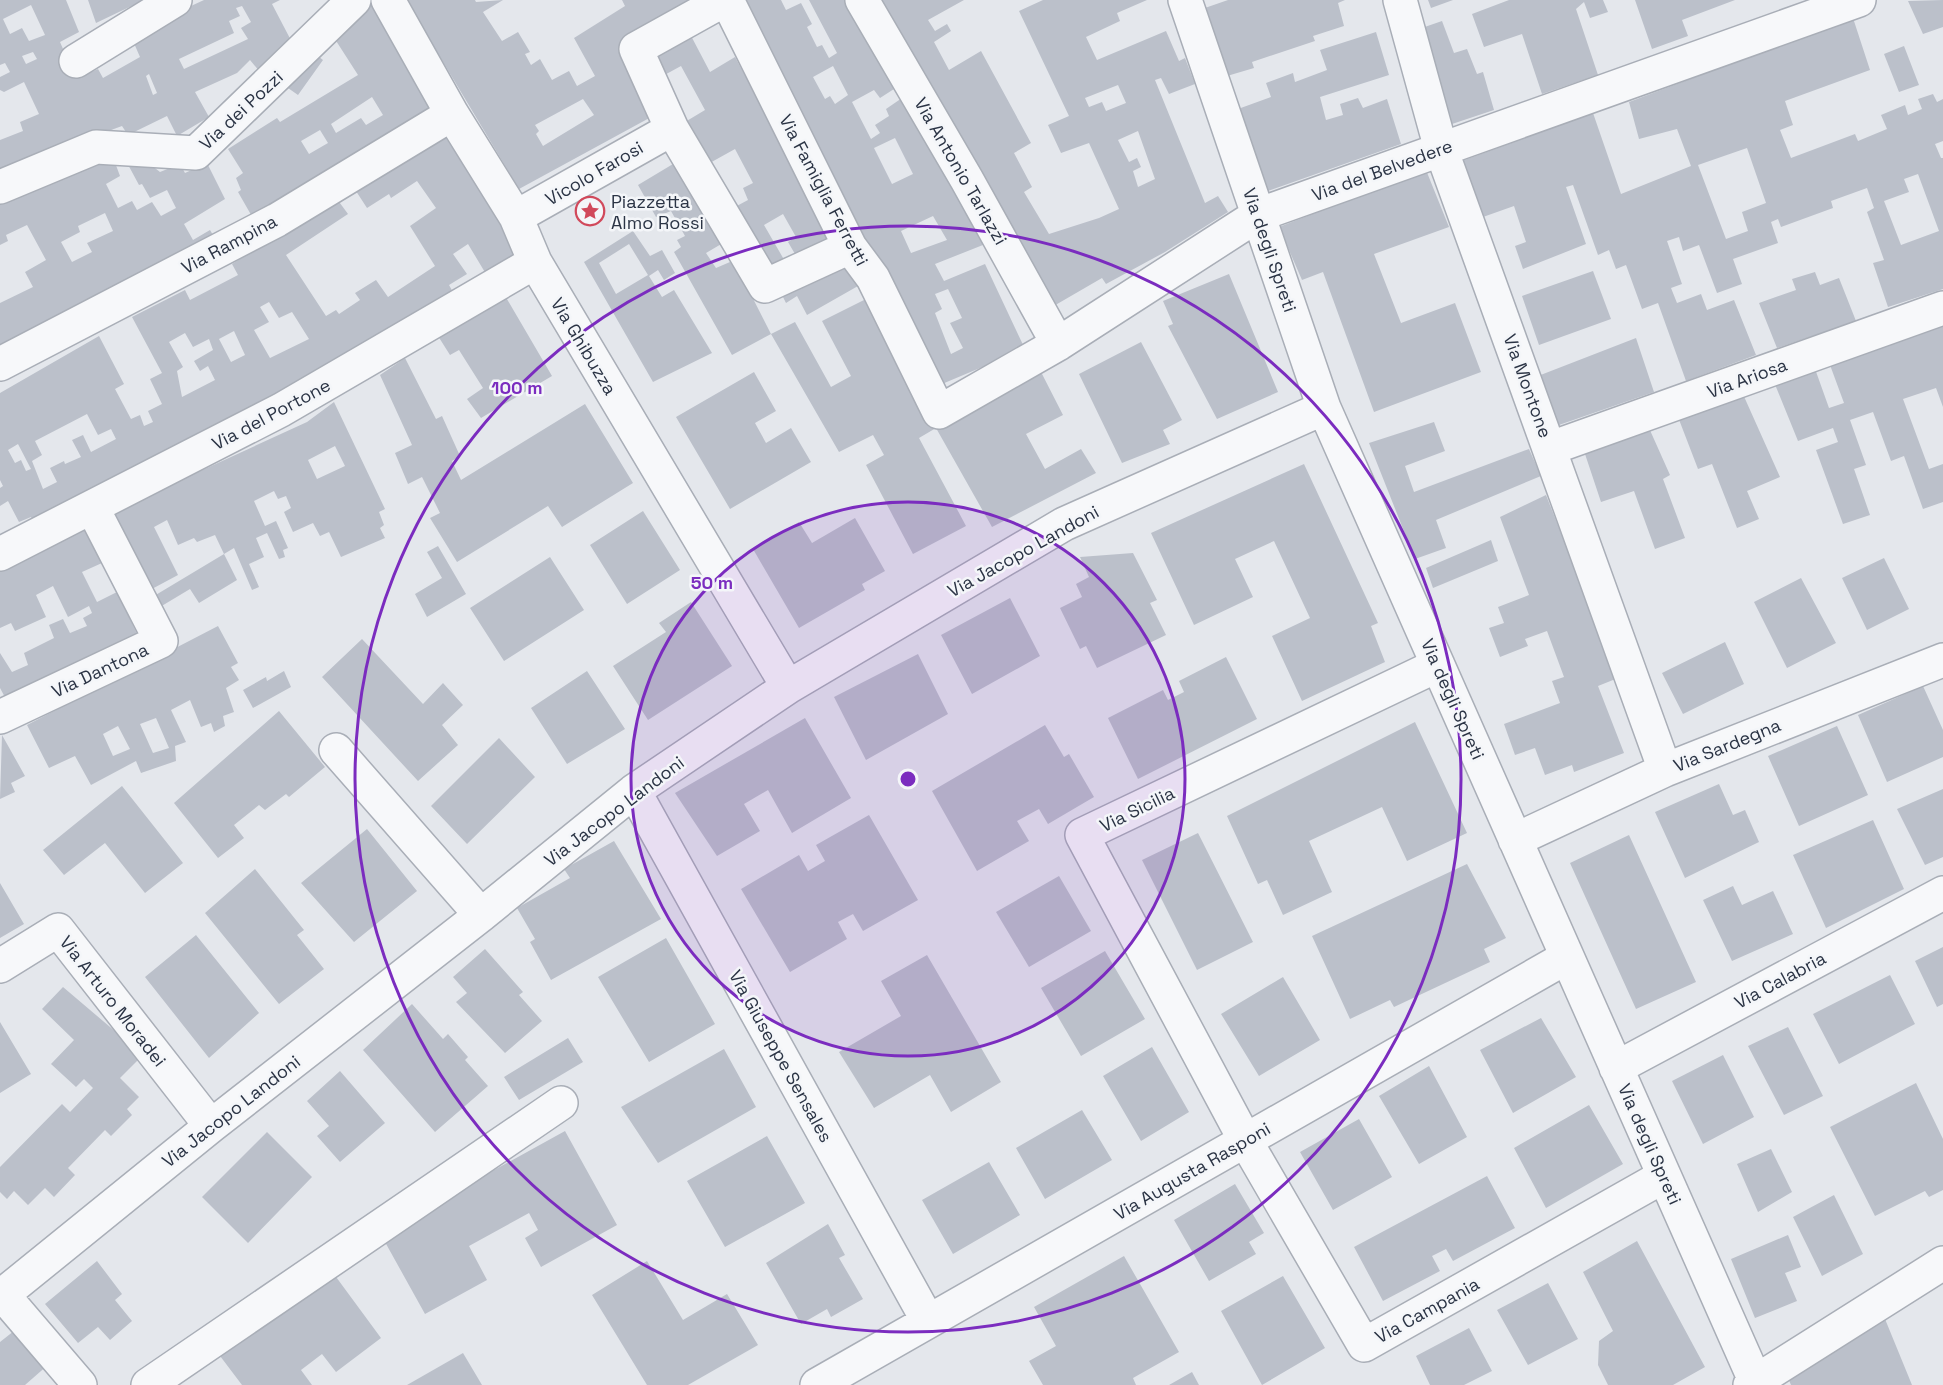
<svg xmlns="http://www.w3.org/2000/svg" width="1943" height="1385" font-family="'Space Grotesk',sans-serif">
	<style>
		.building { fill: #bbc0ca; fill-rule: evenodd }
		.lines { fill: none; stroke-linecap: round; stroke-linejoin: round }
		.minor-casing { stroke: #a9aeb7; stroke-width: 36 }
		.minor { stroke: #f7f8fa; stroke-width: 33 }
		.ring { fill: none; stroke: #7b2cbf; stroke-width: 3 }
		.labels { text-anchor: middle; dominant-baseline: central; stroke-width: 5; stroke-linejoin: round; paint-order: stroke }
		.street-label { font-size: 18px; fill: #2b3445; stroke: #f4f6f9 }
		.poi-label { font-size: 18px; fill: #2b3445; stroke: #f4f6f9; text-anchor: start }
		.centre { fill: #7b2cbf; stroke: #f4f6f9; stroke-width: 3 }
		.ring-label { font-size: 18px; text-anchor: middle; font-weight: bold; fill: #7b2cbf; stroke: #f4f6f9; stroke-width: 5; stroke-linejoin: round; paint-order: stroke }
	</style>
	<rect width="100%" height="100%" fill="#e4e7ec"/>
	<path class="building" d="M0,0H66L79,32L60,42L76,79L98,69L103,78L140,57L130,34L204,0H280L272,4L295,48L260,72L250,60L237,73L195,92L209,117L177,136L167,116L128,135L122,126L0,171V140L23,131L20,122L39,114L24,82L4,92L0,90V77L10,72L5,63L0,65ZM31,5L45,35L29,41L22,28L10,34L3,19ZM242,6L251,22L241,28L248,39L184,69L179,59L234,33L229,21L240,16L236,8ZM33,52L37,59L26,64L22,56ZM149,74L157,93L153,95L146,76Z
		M88,0H144L96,23Z
		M369,0H373L434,109L254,220L238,192L241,190L236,178L243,173L228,149L277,118L280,122L358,75L331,33ZM372,97L383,115L366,125L361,118L336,133L331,124ZM320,130L328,143L309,154L301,141Z
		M406,0H475L476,2L503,0L483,12L502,41L518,32L530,52L525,54L531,65L540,59L552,80L569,71L577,86L595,76L574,38L625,6L622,0H703L619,48L653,116L519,189ZM583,99L594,115L543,146L536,134L539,131L535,125Z
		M741,0H781L786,10L801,3L812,24L807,27L817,47L822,45L829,58L837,53L809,0H846L894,89L880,98L874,90L852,102L871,139L880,133L875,125L889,116L886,109L902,98L988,243L935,264L944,281L985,264L1025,349L942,384L885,284ZM833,66L848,95L835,104L830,96L825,99L813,77ZM895,138L913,174L892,184L874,148ZM933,216L947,240L911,253L901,231ZM948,289L962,318L950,323L963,348L951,354L935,313L942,309L935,294Z
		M874,0H964L928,20L935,31L947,24L951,31L934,42L949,70L981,51L1031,143L1014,153L1032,187L1024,192L1049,234L1099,218L1119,209L1089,143L1061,153L1048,125L1069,116L1019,11L1043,0H1147L1117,13L1120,21L1086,37L1097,60L1166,31L1179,61L1185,58L1195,84L1169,94L1161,78L1155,80L1205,203L1218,196L1228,212L1165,252L1106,284L1102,278L1052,307ZM1118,85L1126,103L1106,111L1102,102L1089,107L1085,98ZM1138,131L1155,179L1138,187L1133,171L1141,167L1137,158L1129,162L1118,140Z
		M1228,0H1345L1338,3L1344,26L1313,36L1315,41L1252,62L1254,68L1227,76L1202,9Z
		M1428,0H1453L1431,8Z
		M1509,0H1603L1608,12L1590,18L1584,2L1576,9L1598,75L1542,94L1522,34L1484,47L1472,14Z
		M1635,0H1735L1682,20L1688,36L1652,49Z
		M1943,0V27L1923,34L1908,1Z
		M1853,18L1870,70L1785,101L1793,125L1780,130L1791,158L1855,134L1858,141L1887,129L1881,115L1905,105L1908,115L1922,109L1918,99L1933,94L1937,102L1943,99V141L1935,144L1941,158H1943V289L1888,307L1873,263L1884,260L1867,212L1874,208L1867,188L1831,201L1833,208L1781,227L1778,219L1771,222L1778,243L1733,259L1742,284L1717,293L1699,245L1683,251L1679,237L1667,241L1682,284L1671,288L1677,303L1701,294L1707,310L1734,300L1756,355L1686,381L1658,303L1642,309L1626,265L1616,269L1609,250L1598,255L1573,185L1566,187L1586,244L1523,269L1515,246L1526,242L1514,206L1483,217L1462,161L1593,113L1621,194L1691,166L1677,129L1639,139L1629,102ZM1747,148L1766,203L1742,212L1748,231L1726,239L1698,165ZM1918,174L1939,231L1901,245L1884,201L1909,192L1904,179Z
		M1442,21L1454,53L1467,49L1477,74L1483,72L1494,110L1449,125L1416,30Z
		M689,32L710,72L735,57L834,239L795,254L788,242L796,237L783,214L764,225L786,263L768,271L733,208L748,200L743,188L753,183L735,149L708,164L685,122L705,110L681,66L659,78L656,53Z
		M1376,32L1389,75L1320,97L1326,120L1343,115L1340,104L1358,98L1363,108L1387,99L1401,144L1268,191L1238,109L1271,97L1266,83L1293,73L1295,82L1327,70L1320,50Z
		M1904,46L1919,85L1899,92L1884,54Z
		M314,53L323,60L298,95L288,88Z
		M440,129L521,252L486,274L468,244L453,254L467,274L449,285L454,294L362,351L81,497L32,519L31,517L19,522L8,501L0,506V488L3,486L0,480V393L99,336L124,384L115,389L131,419L140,415L144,426L153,422L148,411L162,404L150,379L162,373L132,317L185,290L190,300L238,275L232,264L337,199L348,214L286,255L326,316L336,310L339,314L360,300L355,293L376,280L388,297L435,266L410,226L436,208L417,181L391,198L389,194L367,208L354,188ZM269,302L279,318L292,312L309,339L270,358L254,330L269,322L260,307ZM234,331L245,355L231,362L219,339ZM185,333L193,347L209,339L213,350L194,361L200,371L208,366L215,380L182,397L177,371L183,367L169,342ZM87,414L98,435L111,429L116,439L91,452L83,435L72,440L81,457L65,464L64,461L50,468L57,482L43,489L32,461L42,455L35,441ZM18,444L31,469L26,471L21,460L15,463L8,450Z
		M125,159L146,161L160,172L180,164L185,173L207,163L225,199L184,224L193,240L210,230L216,240L0,354V303L33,287L25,272L46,260L27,225L6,235L8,241L0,245V197L78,160H114L120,176L106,184L118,208L132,201L137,210L152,202L161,216L176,208L167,190L150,198L142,184L139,185ZM105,213L113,231L87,243L92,252L72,262L61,242L80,232L78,226Z
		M678,161L723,243L706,253L716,268L730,262L733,266L736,265L771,334L732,355L674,252L681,247L677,240L685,236L671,211L656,217L638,185Z
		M1426,170L1449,227L1374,254L1401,323L1455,303L1481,372L1374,412L1323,272L1302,280L1279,227Z
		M633,231L650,256L662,250L675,273L664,280L658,270L649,276L662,297L674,290L712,353L653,382L584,262ZM629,244L648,275L616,294L599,263Z
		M842,258L858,286L807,315L797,296L786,303L780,291Z
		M1593,271L1611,319L1539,345L1522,296Z
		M1815,272L1820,285L1839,278L1856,321L1777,348L1759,303L1796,290L1792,279Z
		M1229,274L1278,392L1217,419L1168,326L1173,324L1163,301Z
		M504,294L552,376L481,418L467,399L483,388L459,350L450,355L438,336Z
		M866,299L936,428L919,438L966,526L913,554L866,465L884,455L873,435L839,452L771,334L795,322L831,387L851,376L822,321Z
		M1943,323V407L1936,388L1903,399L1929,469L1943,464V502L1923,509L1904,456L1891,461L1873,412L1850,420L1866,465L1854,469L1870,515L1843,524L1816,450L1838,442L1833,428L1798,441L1774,382L1814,366L1829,408L1844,403L1830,365Z
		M1636,338L1654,392L1556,426L1538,376Z
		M1141,342L1182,420L1163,430L1170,444L1122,463L1079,374Z
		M405,358L436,419L442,416L460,456L452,461L461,480L585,404L633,483L562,527L548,506L457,562L430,518L440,513L422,477L408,484L395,453L412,445L380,375Z
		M754,372L776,411L755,423L766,443L791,428L811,462L730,509L676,417Z
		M1041,372L1063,415L1026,434L1045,469L1081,449L1096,473L992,527L936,428Z
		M1742,392L1780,477L1747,491L1759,519L1737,528L1712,464L1698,469L1678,417Z
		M334,402L385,509L379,512L384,525L380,528L385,538L341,557L329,532L320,536L313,523L293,532L284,512L291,508L286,496L278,499L274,491L254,501L265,526L276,521L288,548L283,550L285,557L279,559L267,533L256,538L264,557L249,564L259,587L252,590L234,548L224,554L215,535L197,542L194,538L178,545L167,520L154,527L178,575L150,590L111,512L307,422ZM335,446L345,466L317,479L308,460Z
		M1434,422L1445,451L1405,466L1414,492L1529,449L1541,476L1436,520L1446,548L1415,559L1369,443Z
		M1649,428L1670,475L1663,479L1685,538L1655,549L1634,491L1601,502L1585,454Z
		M1304,464L1378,623L1371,626L1385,662L1302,701L1272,636L1310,618L1274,541L1235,559L1253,597L1194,625L1151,533Z
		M1546,495L1618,678L1598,686L1624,753L1574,772L1572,765L1545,775L1535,748L1515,755L1504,724L1560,703L1552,681L1564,677L1547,631L1525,639L1528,646L1500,657L1489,628L1504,623L1498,607L1529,595L1500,517Z
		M643,511L680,570L627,604L590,545Z
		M855,518L885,571L862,584L865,590L799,628L753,549L799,522L812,543Z
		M84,526L102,563L82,572L97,602L117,592L139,638L7,701L0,688V653L12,672L28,665L24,653L54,638L49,625L63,619L70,633L87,626L83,618L92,613L89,606L68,617L53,586L36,595L46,617L15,631L11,623L0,628V568Z
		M1491,540L1498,561L1433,588L1426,568Z
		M438,546L466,594L427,617L415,594L442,578L427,552Z
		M1133,553L1157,600L1150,603L1166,635L1097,668L1086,646L1080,649L1060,608L1082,597L1076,584L1089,577L1080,557Z
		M224,554L237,580L199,603L190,589L160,607L154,596Z
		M550,557L584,610L504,661L470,608Z
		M1884,558L1909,609L1867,630L1842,578Z
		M1801,578L1836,643L1787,668L1754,602Z
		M1010,598L1040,656L972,694L941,635Z
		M691,602L732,666L648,720L613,666L666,632L659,623Z
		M218,626L238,663L231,667L239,680L226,688L234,712L223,716L225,726L214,732L211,723L201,727L190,700L171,710L186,742L175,746L176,761L141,773L136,761L91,785L75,756L49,768L27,725ZM156,718L169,748L153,753L140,724ZM118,726L130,749L113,756L103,734Z
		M362,639L423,704L443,683L463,705L442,725L458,745L418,781L322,677Z
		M1725,642L1744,684L1683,714L1662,673Z
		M918,654L948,714L866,760L834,697Z
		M1226,657L1257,719L1138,779L1108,718L1163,690L1168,700L1184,692L1179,681Z
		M284,671L291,687L253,708L243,690L266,677L267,681Z
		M587,671L625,729L567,764L531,708Z
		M1923,686L1943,730V757L1887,782L1858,715Z
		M279,711L325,767L289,797L286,794L265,810L259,805L234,825L244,838L218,858L174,803Z
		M805,718L851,798L792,833L768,790L744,804L760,831L717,856L675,793Z
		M1415,722L1467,833L1407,861L1382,807L1309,841L1332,892L1283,915L1267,880L1258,884L1227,816Z
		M1045,725L1064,757L1069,754L1094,797L1048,824L1039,809L1017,821L1029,841L977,871L932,791Z
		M1837,726L1868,795L1799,826L1768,756Z
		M2,735L25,776L11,783L15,792L0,799Z
		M499,738L535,777L467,844L431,806Z
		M1719,784L1733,815L1745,810L1759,842L1685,878L1655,812Z
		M122,786L183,863L145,893L105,843L64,875L43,850Z
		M1943,789V857L1925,865L1897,809Z
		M869,815L918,900L863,931L853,914L838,922L847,939L790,972L741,889L799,855L808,871L825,861L816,845Z
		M1873,820L1904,889L1826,928L1793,855Z
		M367,829L417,891L354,942L301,883Z
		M1198,833L1253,942L1197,970L1142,860Z
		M1629,835L1696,982L1636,1009L1570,863Z
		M614,841L661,919L551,980L530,942L535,939L517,908L570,878L564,869Z
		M1467,864L1506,938L1484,949L1490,962L1394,1007L1390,1000L1350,1019L1312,936Z
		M255,869L304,930L297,935L324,969L279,1004L205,913Z
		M1059,876L1091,931L1029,967L996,912Z
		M0,883L24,924L0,938Z
		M1733,886L1742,905L1773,891L1793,934L1732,961L1703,900Z
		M196,935L259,1013L209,1058L145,977Z
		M666,938L715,1024L649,1062L598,977Z
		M1943,947V1004L1937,1007L1915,961Z
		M485,949L523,992L519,995L542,1021L505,1053L456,1002L467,993L453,977Z
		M1105,951L1145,1019L1081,1056L1041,988Z
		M927,955L1001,1082L951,1112L930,1075L874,1108L839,1052L901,1016L881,981Z
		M1890,975L1915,1024L1839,1064L1813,1014Z
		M1283,977L1320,1040L1259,1076L1221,1014Z
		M63,987L143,1055L120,1078L139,1097L127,1109L132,1115L111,1136L105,1130L68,1168L75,1175L54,1197L45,1188L28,1205L14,1191L7,1199L0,1192V1167L62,1104L70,1112L93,1088L84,1079L76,1087L51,1064L74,1040L42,1009Z
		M412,1004L443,1039L448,1034L468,1057L465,1060L488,1086L435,1132L363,1050Z
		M1541,1018L1576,1077L1513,1113L1480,1050Z
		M0,1022L31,1074L0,1093Z
		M1788,1027L1823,1096L1784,1115L1748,1046Z
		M568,1038L583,1062L519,1100L504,1077Z
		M1152,1047L1189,1112L1141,1141L1103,1076Z
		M724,1049L756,1107L658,1163L621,1107Z
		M1723,1055L1754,1117L1703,1144L1672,1081Z
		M1429,1066L1467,1137L1419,1164L1379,1096Z
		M340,1071L385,1123L340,1162L317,1136L329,1126L307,1101Z
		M1916,1083L1943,1139V1190L1929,1197L1925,1191L1875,1216L1830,1127Z
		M1589,1105L1623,1164L1546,1208L1514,1148Z
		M1082,1110L1112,1160L1045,1199L1016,1148Z
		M1359,1119L1392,1177L1333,1210L1300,1152Z
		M565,1131L617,1225L541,1267L525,1238L538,1230L529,1213L469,1246L487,1280L425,1314L380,1233Z
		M267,1132L312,1177L248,1243L202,1197Z
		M767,1136L805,1203L725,1247L687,1181Z
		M1771,1149L1792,1192L1758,1212L1737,1164Z
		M989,1162L1020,1215L953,1254L922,1200Z
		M1487,1176L1515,1228L1453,1261L1446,1249L1432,1256L1440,1271L1383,1301L1354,1247Z
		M1235,1184L1264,1233L1249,1242L1256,1254L1209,1281L1174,1220Z
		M1834,1195L1863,1254L1822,1276L1793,1217Z
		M828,1224L845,1255L839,1258L863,1299L831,1317L827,1309L801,1324L766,1263Z
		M1788,1235L1801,1267L1785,1273L1797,1301L1755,1318L1731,1259Z
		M1637,1241L1705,1367L1673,1385H1608L1598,1365L1599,1341L1613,1331L1583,1272Z
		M1124,1256L1179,1352L1133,1378L1136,1385H1043L1029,1361L1056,1346L1034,1307Z
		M97,1261L122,1294L115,1300L132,1321L110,1340L98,1327L78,1343L45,1304Z
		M647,1261L683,1320L727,1294L758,1345L688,1385H647L592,1295Z
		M328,1266L381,1338L336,1372L322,1354L301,1370L312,1385H242L214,1348Z
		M1283,1276L1325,1348L1262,1385L1221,1311Z
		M1548,1283L1578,1339L1528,1365L1497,1310Z
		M1885,1319L1912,1385H1791L1783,1366Z
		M19,1327L49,1364L25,1385H0V1342Z
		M1469,1328L1492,1371L1464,1385H1430L1416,1356Z
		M463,1353L482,1385H407Z
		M1192,1372L1199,1385H1169Z"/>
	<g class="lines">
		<g class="minor-casing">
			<path id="minor" d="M388,0L452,114L516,217L535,262L788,687
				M724,0L636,49L672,129L765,286L850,247
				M727,0L850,247L873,278L939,412L1058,344L1258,215L1859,0
				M862,0L967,180L1058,344
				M1185,0L1324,408L1757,1385
				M1400,0L1441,149L1665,770
				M76,61L175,0
				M0,187L96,147L196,153L354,0
				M516,217L672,129
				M0,364L277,220L452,114
				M1551,448L1943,308
				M0,554L281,410L535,262
				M1438,665L1082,835L1245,1140L1364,1345L1664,1176
				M0,717L161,641L92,507
				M336,750L481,915
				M634,791L928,1321
				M1515,840L1665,770L1943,660
				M0,966L58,930L211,1126
				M1616,1068L1943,893
				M3,1295L80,1385
				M0,1297L211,1126L481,915L634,791L788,687L1064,524L1324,408
				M148,1385L561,1103
				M817,1385L1567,957
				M1750,1385L1943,1263"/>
		</g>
		<use href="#minor" class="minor"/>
	</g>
	<circle cx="908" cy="779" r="277" fill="#7b2cbf" fill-opacity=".12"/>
	<g class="ring">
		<circle cx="908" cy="779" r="277"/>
		<circle cx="908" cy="779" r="553"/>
	</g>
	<defs>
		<g id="sight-ring" transform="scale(1.5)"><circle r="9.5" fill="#f4f6f9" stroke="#d1495b" stroke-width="1.5"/><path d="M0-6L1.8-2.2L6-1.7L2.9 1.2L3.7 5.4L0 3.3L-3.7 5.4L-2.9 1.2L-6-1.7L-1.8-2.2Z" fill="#d1495b"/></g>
	</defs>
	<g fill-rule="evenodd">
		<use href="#sight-ring" x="590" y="211"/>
	</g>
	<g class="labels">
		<g class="street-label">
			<text transform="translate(241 110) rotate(-43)">Via dei Pozzi</text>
			<text transform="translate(1382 170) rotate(-20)">Via del Belvedere</text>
			<text transform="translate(961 171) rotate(60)">Via Antonio Tarlazzi</text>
			<text transform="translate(594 173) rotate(-30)">Vicolo Farosi</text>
			<text transform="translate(824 190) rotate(62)">Via Famiglia Ferretti</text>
			<text transform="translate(229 244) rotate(-28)">Via Rampina</text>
			<text transform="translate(1270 250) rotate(71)">Via degli Spreti</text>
			<text transform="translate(584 346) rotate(59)">Via Ghibuzza</text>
			<text transform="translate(1747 378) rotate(-20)">Via Ariosa</text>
			<text transform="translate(1528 386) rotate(70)">Via Montone</text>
			<text transform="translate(271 414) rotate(-28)">Via del Portone</text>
			<text transform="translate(1023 551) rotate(-29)">Via Jacopo Landoni</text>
			<text transform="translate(100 670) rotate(-25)">Via Dantona</text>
			<text transform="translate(1453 699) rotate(66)">Via degli Spreti</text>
			<text transform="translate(1727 745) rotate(-22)">Via Sardegna</text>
			<text transform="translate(1137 809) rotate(-26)">Via Sicilia</text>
			<text transform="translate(614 811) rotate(-37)">Via Jacopo Landoni</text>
			<text transform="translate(1780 980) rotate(-28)">Via Calabria</text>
			<text transform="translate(113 1001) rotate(52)">Via Arturo Moradei</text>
			<text transform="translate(781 1056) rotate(61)">Via Giuseppe Sensales</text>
			<text transform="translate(231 1111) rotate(-38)">Via Jacopo Landoni</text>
			<text transform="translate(1650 1144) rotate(66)">Via degli Spreti</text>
			<text transform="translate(1192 1171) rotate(-30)">Via Augusta Rasponi</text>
			<text transform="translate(1427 1310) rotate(-29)">Via Campania</text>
		</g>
		<g class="poi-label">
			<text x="611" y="201">Piazzetta<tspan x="611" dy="21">Almo Rossi</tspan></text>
		</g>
	</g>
	<circle cx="908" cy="779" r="9" class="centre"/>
	<g class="ring-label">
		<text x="517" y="394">100 m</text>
		<text x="712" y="589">50 m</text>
	</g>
</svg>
